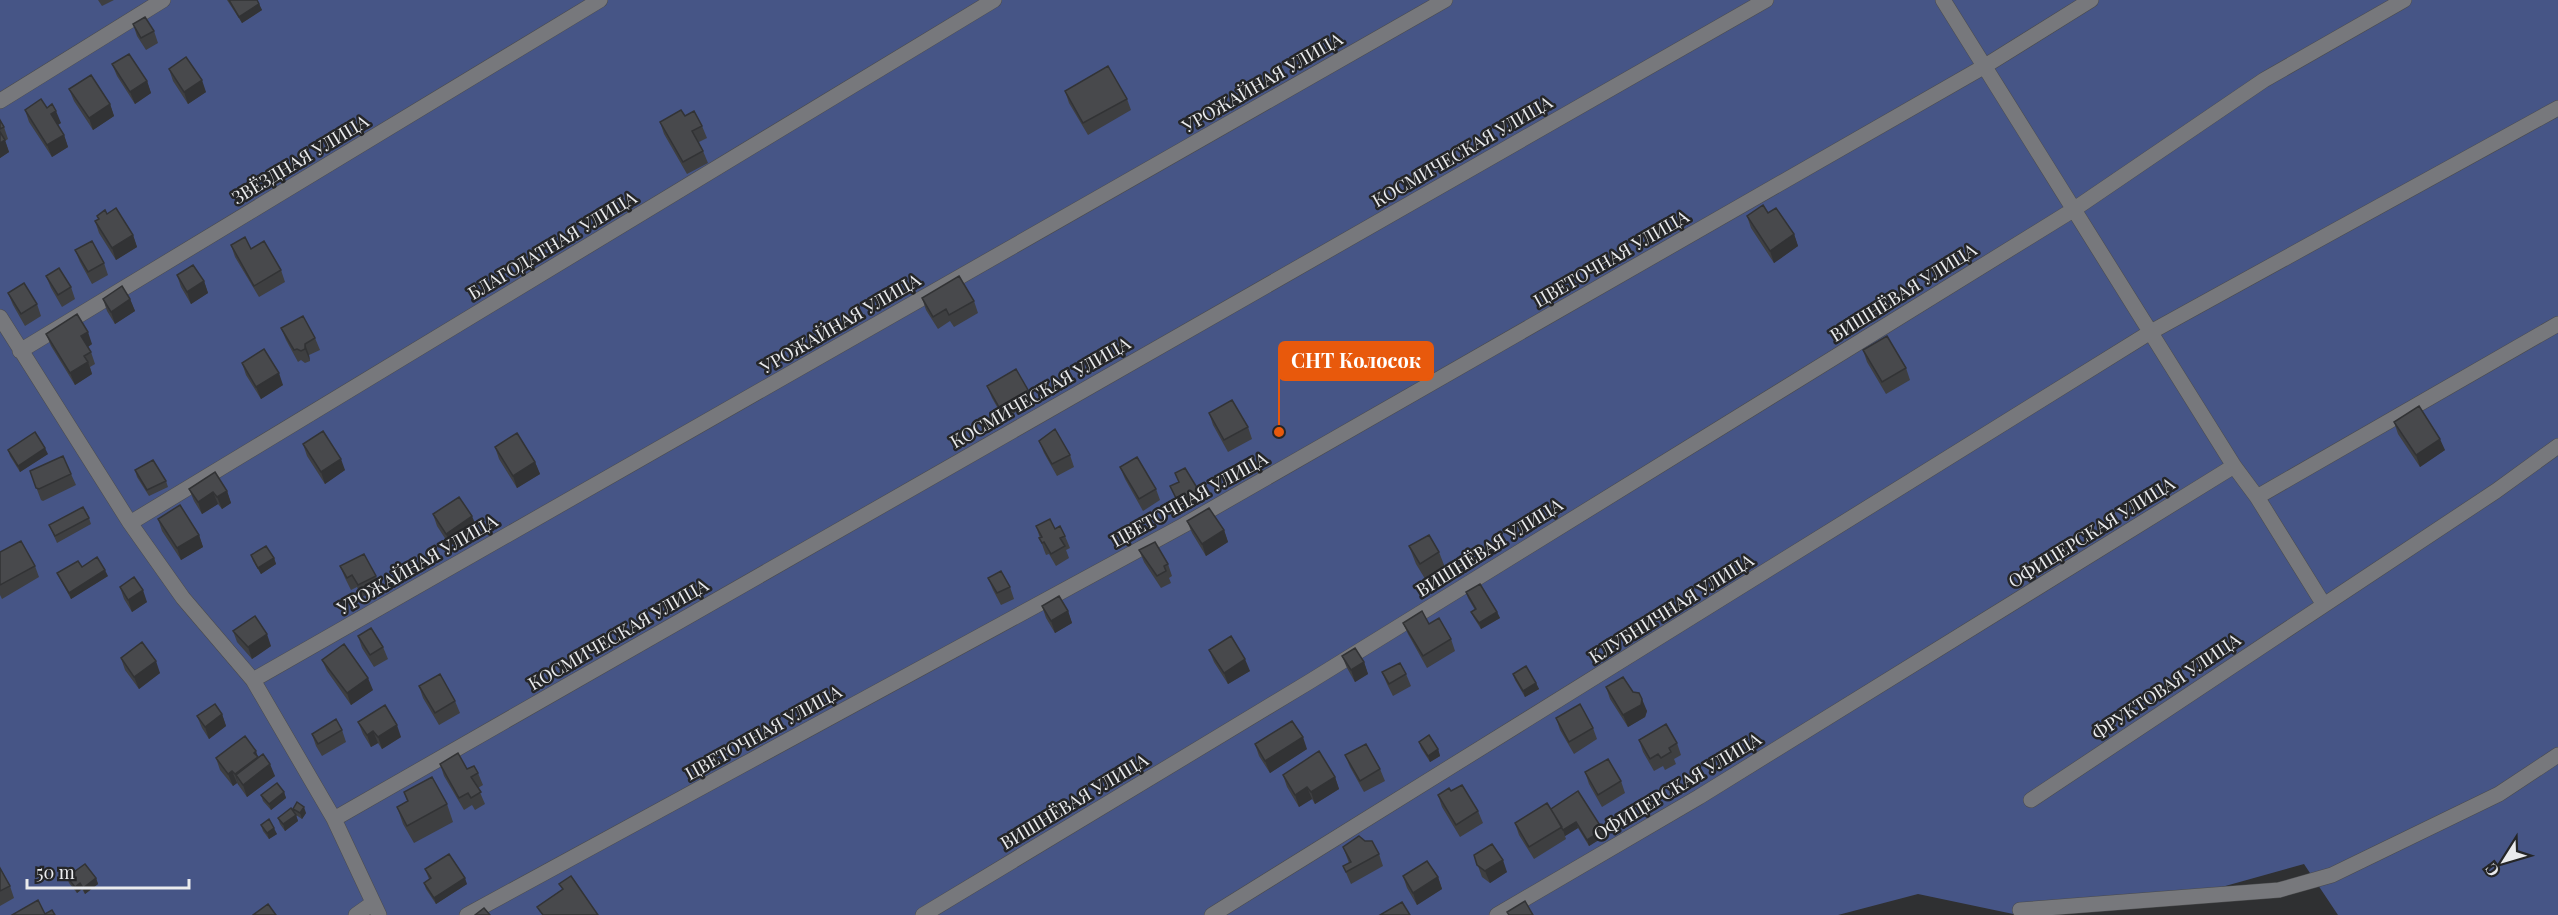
<svg xmlns="http://www.w3.org/2000/svg" width="2558" height="915" font-family="'Playfair Display',serif">
	<style>
		.green { fill: #465586 }
		.lines { fill: none; stroke-linecap: round; stroke-linejoin: round }
		.minor-casing { stroke: #4a4b4d; stroke-width: 16 }
		.minor { stroke: #77787c; stroke-width: 15 }
		.wall { fill: #3e3f41 }
		.shaded-wall { fill: #323335 }
		.building { fill: #48494c; stroke: #323335; stroke-width: 1.5 }
		.labels { text-anchor: middle; dominant-baseline: central; stroke-width: 5; stroke-linejoin: round; paint-order: stroke }
		.street-label { font-size: 18px; fill: #eaebed; stroke: #252628 }
		.leader { fill: none; stroke: #e8590c; stroke-width: 2 }
		.callout-dot { fill: #e8590c; stroke: #252628; stroke-width: 2 }
		.callout { fill: #e8590c; stroke: #e8590c; stroke-width: 2 }
		.callout-label { font-size: 20px; text-anchor: middle; font-weight: bold; fill: #fff }
	</style>
	<rect width="100%" height="100%" fill="#2f3032"/>
	<path class="green" d="M0,0H2558V915H2338L2304,864L2150,907L2018,915L1918,894L1838,915H0Z"/>
	<g class="lines">
		<g class="minor-casing">
			<path id="minor" d="M0,101L163,0
				M0,317L130,523L183,598L253,680L334,819L379,915
				M20,351L600,0
				M2234,466L2257,497L2558,324
				M2257,497L2324,605L2496,491L2558,446
				M130,523L994,0
				M253,680L1445,0
				M2031,800L2324,605
				M334,819L1766,0
				M2020,910L2279,890L2332,875L2499,794L2558,755
				M356,915L373,903
				M467,915L1184,525L1985,66L2091,0
				M923,915L1309,682L2073,210L2264,80L2404,0
				M1212,915L2149,333L2558,108
				M1497,915L1699,797L2234,466L1943,0"/>
		</g>
		<use href="#minor" class="minor"/>
	</g>
	<path class="wall" d="M98,0H114L102,6Z
		M227,0H257L262,10L242,23Z
		M133,24L154,31L158,43L146,50L137,36Z
		M112,64L147,81L151,93L135,104L117,76Z
		M169,69L206,92L188,104L173,81Z
		M69,89L110,104L114,116L93,130L74,101Z
		M1065,91L1127,99L1131,110L1088,135L1069,103Z
		M47,108L61,123L58,125L64,135L68,147L52,157L29,122L25,110Z
		M685,116L702,126L707,138L699,142L703,151L708,163L687,174L664,134L660,122Z
		M0,120L4,127L8,139L5,141L9,152L0,158Z
		M1768,213L1794,234L1798,246L1774,263L1751,228L1747,216Z
		M107,214L133,235L137,247L116,260L99,233L95,221L98,219L97,216Z
		M231,245L251,249L281,270L285,282L259,297L235,257Z
		M75,250L104,263L108,275L92,284L80,262Z
		M177,275L204,281L208,293L191,304L181,287Z
		M46,276L71,287L75,299L62,307L51,288Z
		M8,293L37,304L41,316L25,326L13,305Z
		M922,298L974,301L978,313L954,327L950,321L938,329L926,310Z
		M103,299H130L135,311L115,324L107,311Z
		M281,328L315,338L320,350L309,355L310,361L305,363L301,360L298,362L286,340Z
		M46,334L92,344L88,347L91,352L95,364L90,367L92,374L75,385L51,346Z
		M1863,350L1906,368L1910,380L1886,394L1867,362Z
		M242,363L283,385L261,399L246,375Z
		M987,386L1028,390L1033,402L1004,419L992,398Z
		M1209,413L1248,427L1252,439L1228,452L1213,425Z
		M2394,422L2445,450L2420,467L2398,434Z
		M1039,441L1070,455L1074,467L1057,476L1044,453Z
		M303,444L345,470L325,484L307,456Z
		M495,447L535,462L540,474L517,488L499,459Z
		M8,450L48,454L20,472L10,456Z
		M1120,467L1156,489L1160,500L1143,511L1125,479Z
		M135,470L166,481L168,487L149,496L137,477Z
		M30,471L71,474L76,485L43,501L41,500Z
		M1175,473L1199,491L1201,497L1180,508L1170,486L1179,482Z
		M189,489L227,491L231,503L222,509L218,504L202,514L194,501Z
		M433,514L477,528L450,546L437,526Z
		M89,518L91,524L57,543L49,525Z
		M158,519L199,535L203,547L181,560L162,531Z
		M1187,521L1224,530L1228,542L1206,556L1192,533Z
		M1036,526L1055,529L1065,536L1070,548L1066,550L1069,558L1056,566L1049,554L1046,555L1044,550Z
		M1409,546L1439,552L1446,570L1427,582L1416,564Z
		M1139,550L1168,564L1172,576L1169,578L1171,583L1161,588L1144,562Z
		M0,552L35,566L39,577L2,599L0,595Z
		M251,555L274,558L276,564L261,574L253,561Z
		M340,566L376,576L380,588L362,597L357,587L351,590L345,578Z
		M57,573L108,576L71,599L60,579Z
		M988,578L1010,587L1014,599L1001,605L993,590Z
		M120,587L147,602L132,612L124,599Z
		M1466,592L1497,612L1500,618L1481,629L1474,618L1471,612L1475,610L1468,598Z
		M1042,606L1068,611L1072,623L1055,633L1046,618Z
		M1403,623L1429,624L1451,639L1455,651L1427,668L1408,634Z
		M233,631L271,646L252,659L237,642Z
		M358,636L383,647L388,659L374,667L362,648Z
		M1209,650L1250,671L1228,684L1214,662Z
		M1342,656L1364,662L1368,674L1355,682L1347,668Z
		M121,658L160,673L139,689L125,670Z
		M322,660L373,690L351,705L327,671Z
		M1382,672L1406,674L1411,686L1393,696L1387,684Z
		M1513,674L1536,683L1539,689L1525,697L1515,680Z
		M419,686L455,701L460,713L439,725L423,698Z
		M1606,687L1633,692L1647,711L1645,717L1628,727L1610,699Z
		M222,714L226,726L209,739L202,728L197,716Z
		M1556,718L1593,728L1597,739L1574,754L1560,730Z
		M358,722L401,737L382,749L378,743L371,747L363,734Z
		M342,730L346,742L322,756L316,746L312,734Z
		M1639,740L1677,743L1681,755L1674,759L1676,764L1665,770L1663,766L1654,771L1643,752Z
		M1419,742L1438,749L1440,756L1430,762L1421,748Z
		M1255,744L1307,749L1270,773L1259,756Z
		M1345,755L1380,769L1385,781L1364,792L1350,767Z
		M216,758H259L275,776L247,797L237,783L233,786L220,770Z
		M440,764L467,769L478,773L483,785L478,788L485,804L475,810L472,805L464,810L444,776Z
		M1585,772L1621,781L1625,793L1602,807L1589,784Z
		M1283,775L1335,777L1339,789L1315,804L1312,799L1299,807L1287,787Z
		M1451,791L1478,811L1483,823L1460,837L1442,807L1438,795Z
		M284,792L286,798L271,810L263,801L261,795Z
		M404,792L447,804L453,822L414,843L403,824L397,807L407,801Z
		M293,809L306,813L302,819L296,815L298,821L285,831L280,824L278,818L295,814Z
		M1551,809L1603,830L1605,836L1589,846L1578,828L1565,836L1566,839L1534,859L1519,835L1515,823Z
		M261,825L277,834L269,839L263,831Z
		M1343,847L1379,854L1383,866L1351,884L1343,866L1349,863Z
		M1474,855L1507,872L1490,883L1482,877Z
		M0,868L10,886L14,898L0,906Z
		M425,869L467,884L436,904L426,889L424,883L429,879Z
		M1403,876L1438,877L1442,889L1417,905L1407,888Z
		M67,877L96,878L98,884L85,894L82,889L77,893L69,883Z"/>
	<path class="shaded-wall" d="M259,4L262,10L242,23L239,17Z
		M202,80L206,92L188,104L184,92Z
		M147,81L151,93L135,104L130,92Z
		M110,104L114,116L93,130L89,118Z
		M56,111L61,123L55,126L51,114Z
		M64,135L68,147L52,157L47,145Z
		M5,140L9,152L0,158V143Z
		M1794,234L1798,246L1774,263L1770,251Z
		M133,235L137,247L116,260L112,248Z
		M204,281L208,293L191,304L187,292Z
		M130,299L135,311L115,324L111,312Z
		M88,332L92,344L86,348L81,336Z
		M305,344L309,355L310,361L305,349Z
		M88,362L92,374L75,385L70,373Z
		M279,373L283,385L261,399L256,387Z
		M2440,439L2445,450L2420,467L2416,455Z
		M45,448L48,454L20,472L18,466Z
		M341,459L345,470L325,484L321,472Z
		M535,462L540,474L517,488L513,476Z
		M227,491L231,503L222,509L217,497Z
		M213,492L218,504L202,514L198,502Z
		M472,516L477,528L450,546L446,534Z
		M1224,530L1228,542L1206,556L1202,544Z
		M199,535L203,547L181,560L177,548Z
		M274,558L276,564L261,574L258,568Z
		M105,570L108,576L71,599L69,593Z
		M143,590L147,602L132,612L128,600Z
		M1068,611L1072,623L1055,633L1051,621Z
		M1497,612L1500,618L1481,629L1479,623Z
		M267,634L271,646L252,659L248,647Z
		M1245,659L1250,671L1228,684L1224,673Z
		M156,661L160,673L139,689L134,677Z
		M1364,662L1368,674L1355,682L1351,670Z
		M368,678L373,690L351,705L347,693Z
		M1536,683L1539,689L1525,697L1523,691Z
		M1642,699L1647,711L1645,717L1628,727L1623,715Z
		M222,714L226,726L209,739L205,727Z
		M397,725L401,737L382,749L378,737Z
		M373,731L378,743L371,747L367,735Z
		M1303,737L1307,749L1270,773L1265,761Z
		M1438,749L1440,756L1430,762L1428,756Z
		M256,751L260,763L236,775L239,786L235,774Z
		M270,764L275,776L247,797L243,785Z
		M232,771L237,783L233,786L228,774Z
		M1335,777L1339,789L1315,804L1311,792Z
		M1307,787L1312,799L1299,807L1295,795Z
		M284,792L286,798L271,810L269,804Z
		M304,807L306,813L302,819L300,813Z
		M296,815L298,821L285,831L283,824Z
		M1576,822L1578,828L1565,836L1563,830Z
		M274,828L277,834L269,839L267,833Z
		M1603,830L1605,836L1589,846L1587,840Z
		M1503,860L1507,872L1490,883L1485,871Z
		M1438,877L1442,889L1417,905L1413,893Z
		M96,878L98,884L85,894L83,888Z
		M465,878L467,884L436,904L434,898Z
		M80,883L82,889L77,893L75,887Z"/>
	<path class="building" d="M229,0H257L259,4L239,17Z
		M145,17L154,31L141,38L133,24Z
		M129,54L147,81L130,92L112,64Z
		M186,57L202,80L184,92L169,69Z
		M1108,66L1127,99L1083,123L1065,91Z
		M91,75L110,104L89,118L69,89Z
		M41,99L47,108L52,104L56,111L51,114L64,135L47,145L25,110Z
		M681,110L685,116L694,111L702,126L692,131L703,151L683,162L660,122Z
		M0,120L4,127L0,129Z
		M0,132L5,140L0,143Z
		M1763,205L1768,213L1776,208L1794,234L1770,251L1747,216Z
		M116,208L133,235L112,248L95,221L99,219L97,216L105,210L107,214Z
		M245,237L251,249L264,241L281,270L254,286L231,245Z
		M92,241L104,263L88,272L75,250Z
		M193,265L204,281L187,292L177,275Z
		M59,268L71,287L58,295L46,276Z
		M959,276L974,301L949,315L946,309L933,317L922,298Z
		M24,283L37,304L21,314L8,293Z
		M122,286L130,299L111,312L103,299Z
		M77,314L88,332L81,336L91,352L84,356L88,362L70,373L46,334Z
		M303,316L315,338L305,344V349L301,351L297,349L294,350L281,328Z
		M1887,336L1906,368L1882,382L1863,350Z
		M264,349L279,373L256,387L242,363Z
		M1016,369L1028,390L999,407L987,386Z
		M1232,400L1248,427L1224,440L1209,413Z
		M2419,406L2440,439L2416,455L2394,422Z
		M1055,429L1070,455L1052,464L1039,441Z
		M323,431L341,459L321,472L303,444Z
		M35,432L45,448L18,466L8,450Z
		M517,433L535,462L513,476L495,447Z
		M63,456L71,474L39,489L36,488L30,471Z
		M1137,457L1156,489L1139,499L1120,467Z
		M153,460L166,481L147,490L135,470Z
		M1185,468L1199,491L1178,502L1170,486L1179,482L1175,473Z
		M215,472L227,491L217,497L213,492L198,502L189,489Z
		M459,497L472,516L446,534L433,514Z
		M180,505L199,535L177,548L158,519Z
		M83,507L89,518L55,536L49,525Z
		M1209,508L1224,530L1202,544L1187,521Z
		M1050,519L1055,529L1060,526L1065,536L1060,538L1065,546L1051,554L1044,542L1042,543L1039,538L1042,537L1036,526Z
		M1429,535L1439,552L1420,564L1409,546Z
		M21,541L35,566L0,585V552Z
		M1155,542L1168,564L1164,566L1166,571L1157,576L1139,550Z
		M266,546L274,558L258,568L251,555Z
		M364,554L376,576L358,585L352,575L347,578L340,566Z
		M97,557L105,570L69,593L57,573L78,561L82,567Z
		M1001,571L1010,587L997,593L988,578Z
		M134,577L143,590L128,600L120,587Z
		M1480,584L1497,612L1479,623L1471,612L1476,609L1466,592Z
		M1059,596L1068,611L1051,621L1042,606Z
		M1422,611L1429,624L1439,618L1451,639L1423,656L1403,623Z
		M255,616L267,634L248,647L233,631Z
		M371,628L383,647L370,655L358,636Z
		M1231,636L1245,659L1224,673L1209,650Z
		M142,642L156,661L134,677L121,658Z
		M344,644L368,678L347,693L322,660Z
		M1355,648L1364,662L1351,670L1342,656Z
		M1400,663L1406,674L1389,684L1382,672Z
		M1526,666L1536,683L1523,691L1513,674Z
		M440,674L455,701L435,713L419,686Z
		M1623,677L1633,692L1639,693L1642,699L1641,705L1623,715L1606,687Z
		M215,704L222,714L205,727L197,716Z
		M1580,704L1593,728L1569,742L1556,718Z
		M385,705L397,725L378,737L373,731L367,735L358,722Z
		M336,719L342,730L318,744L312,734Z
		M1292,721L1303,737L1265,761L1255,744Z
		M1666,724L1677,743L1669,748L1671,752L1661,758L1658,754L1650,759L1639,740Z
		M1429,735L1438,749L1428,756L1419,742Z
		M245,736L256,751L254,753L258,757L235,774L232,771L228,774L216,758Z
		M1366,744L1380,769L1360,781L1345,755Z
		M1319,751L1335,777L1311,792L1307,787L1295,795L1283,775Z
		M458,753L467,769L474,766L478,773L471,777L481,792L471,798L468,793L459,798L440,764Z
		M263,754L270,764L243,785L236,775Z
		M1608,759L1621,781L1598,795L1585,772Z
		M432,777L447,804L407,826L397,807L408,801L404,792Z
		M277,783L284,792L269,804L261,795Z
		M1462,785L1478,811L1456,825L1438,795L1449,788L1451,791Z
		M1578,791L1603,830L1587,840L1576,822L1563,830L1551,809Z
		M297,802L304,807L300,813L293,809Z
		M1547,803L1562,827L1529,847L1515,823Z
		M291,808L296,815L283,824L278,818Z
		M269,819L274,828L267,833L261,825Z
		M1359,836L1365,841H1372L1379,854L1346,872L1343,866L1351,862L1343,847Z
		M1492,844L1503,860L1485,871L1477,865L1474,855Z
		M449,854L465,878L434,898L424,883L431,878L425,869Z
		M1427,861L1438,877L1413,893L1403,876Z
		M85,864L96,878L83,888L80,883L75,887L67,877Z
		M0,868L10,886L0,891Z
		M571,876L598,915H543L537,907L563,889L559,884Z
		M38,900L45,914L52,910L55,915H12Z
		M1525,901L1533,915H1509L1507,912Z
		M1402,902L1410,915H1380Z
		M268,904L276,915H253Z
		M484,908L490,915H475Z"/>
	<g class="labels">
		<g class="street-label">
			<text transform="translate(1262 82) rotate(-30)">УРОЖАЙНАЯ УЛИЦА</text>
			<text transform="translate(1462 151) rotate(-30)">КОСМИЧЕСКАЯ УЛИЦА</text>
			<text transform="translate(300 159) rotate(-31)">ЗВЁЗДНАЯ УЛИЦА</text>
			<text transform="translate(552 245) rotate(-31)">БЛАГОДАТНАЯ УЛИЦА</text>
			<text transform="translate(1611 258) rotate(-30)">ЦВЕТОЧНАЯ УЛИЦА</text>
			<text transform="translate(1903 292) rotate(-32)">ВИШНЁВАЯ УЛИЦА</text>
			<text transform="translate(840 323) rotate(-30)">УРОЖАЙНАЯ УЛИЦА</text>
			<text transform="translate(1040 392) rotate(-30)">КОСМИЧЕСКАЯ УЛИЦА</text>
			<text transform="translate(1189 499) rotate(-29)">ЦВЕТОЧНАЯ УЛИЦА</text>
			<text transform="translate(2091 532) rotate(-32)">ОФИЦЕРСКАЯ УЛИЦА</text>
			<text transform="translate(1489 547) rotate(-32)">ВИШНЁВАЯ УЛИЦА</text>
			<text transform="translate(417 564) rotate(-30)">УРОЖАЙНАЯ УЛИЦА</text>
			<text transform="translate(1671 608) rotate(-32)">КЛУБНИЧНАЯ УЛИЦА</text>
			<text transform="translate(618 634) rotate(-30)">КОСМИЧЕСКАЯ УЛИЦА</text>
			<text transform="translate(2166 686) rotate(-34)">ФРУКТОВАЯ УЛИЦА</text>
			<text transform="translate(763 732) rotate(-29)">ЦВЕТОЧНАЯ УЛИЦА</text>
			<text transform="translate(1677 786) rotate(-31)">ОФИЦЕРСКАЯ УЛИЦА</text>
			<text transform="translate(1074 801) rotate(-31)">ВИШНЁВАЯ УЛИЦА</text>
		</g>
	</g>
	<path class="leader" d="M1279 432L1279 361"/>
	<circle class="callout-dot" cx="1279" cy="432" r="6"/>
	<rect class="callout" x="1279" y="342" width="154" height="38" rx="6"/>
	<g class="callout-label">
		<text x="1356" y="368">СНТ Колосок</text>
	</g>
	<g transform="translate(2504 861) rotate(233)" stroke="#252628" stroke-width="4.5" paint-order="stroke">
	<path d="M0-4.5L10 22L0 15L-10 22Z" fill="#eaebed"/>
	<text y="-9" font-size="16" font-weight="bold" text-anchor="middle" fill="#eaebed">С</text>
	</g>
	<path d="M27 879v9h162v-9" fill="none" stroke="#eaebed" stroke-width="3"/>
	<text x="36" y="879" font-size="18" fill="#eaebed" stroke="#252628" stroke-width="4.5" paint-order="stroke">50 m</text>
</svg>
